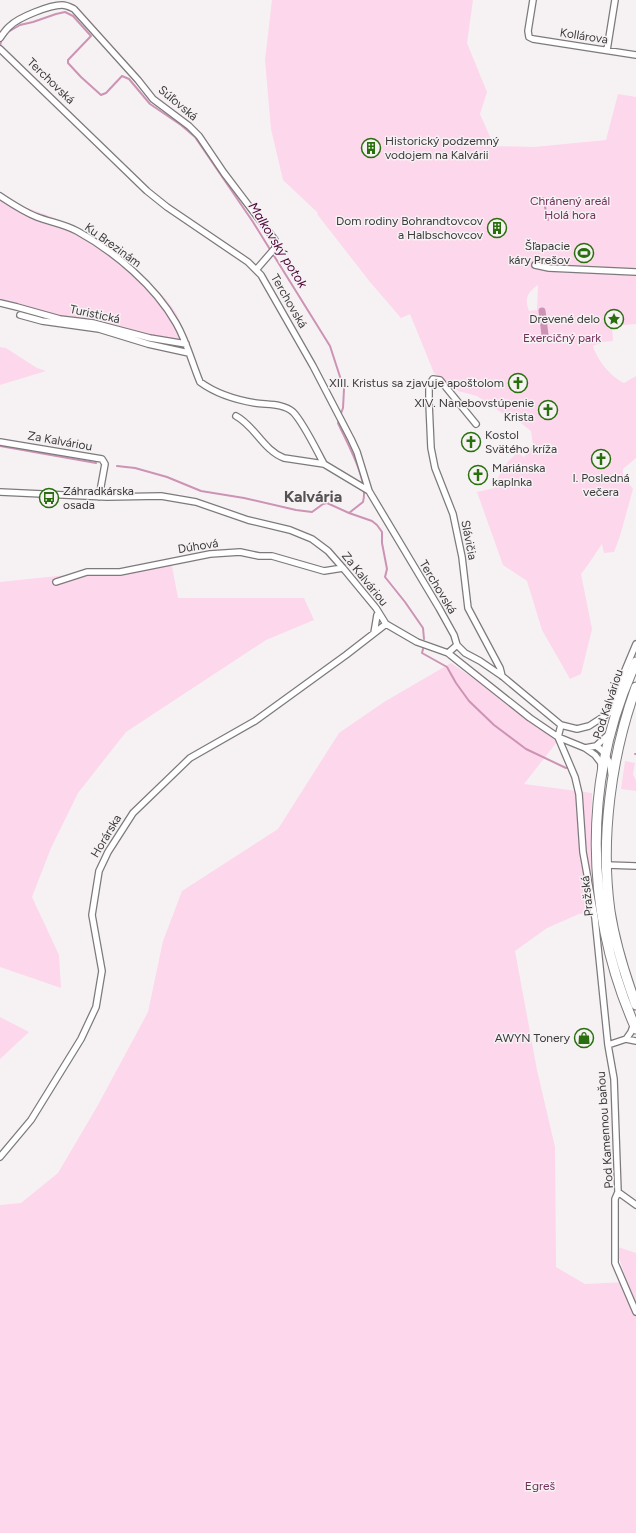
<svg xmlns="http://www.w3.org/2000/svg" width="636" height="1533" font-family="Figtree,sans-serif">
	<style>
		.green { fill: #fdd7eb; fill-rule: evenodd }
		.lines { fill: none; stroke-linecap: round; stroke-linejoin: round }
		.stream { stroke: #cd93b4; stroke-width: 2 }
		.canal { stroke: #cd93b4; stroke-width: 7 }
		.street-casing { stroke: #7d7a7c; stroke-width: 8 }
		.primary-casing { stroke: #7d7a7c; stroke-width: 11 }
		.street { stroke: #fff; stroke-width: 5.5 }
		.primary { stroke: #fff; stroke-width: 9 }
		.labels { text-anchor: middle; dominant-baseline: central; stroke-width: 3; stroke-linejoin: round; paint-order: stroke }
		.street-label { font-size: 12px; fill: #3b3a3a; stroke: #f6f2f4 }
		.poi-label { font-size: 12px; fill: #3b3a3a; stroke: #f6f2f4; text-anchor: end }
		.park-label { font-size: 12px; fill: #732e5a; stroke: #f6f2f4 }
		.water-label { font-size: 13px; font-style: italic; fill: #4e0839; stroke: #f6f2f4 }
		.district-label { font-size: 16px; font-weight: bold; fill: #545153; stroke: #f6f2f4 }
	</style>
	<rect width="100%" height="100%" fill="#f6f2f4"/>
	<path class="green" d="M272,0H473L467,43L487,92L480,114L494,146L534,147L606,140L618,94L636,97V324L612,326L613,341L603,342L593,346C597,360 611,377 624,383L636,376V458L623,469V475L633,489L620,536L614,552L604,553L602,544C595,554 589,564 581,574L592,629L581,674L570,679L542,630L527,581L503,565L477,492L495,488C498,474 506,462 517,453L524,457L533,445L531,431L512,416L502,413L477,396L458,391L434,373L410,314L401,318L370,282L317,214L318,213L283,180L271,129L265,60ZM538,285L537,310L529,311C524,298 528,292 538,285Z
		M0,199C20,206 42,212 61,221C90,235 166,288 178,317C181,324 181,334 182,341H164L0,305Z
		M0,347L6,348L37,368L46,371L0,385Z
		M171,561L178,598H304L314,620L266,640L126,732L78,793L51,848L32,897L59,955L61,988L0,967V582L86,573L141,572Z
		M451,663L560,738L524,784L592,793L591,845L599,911L579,914L547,928L515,951L537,1070L555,1147L556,1267L585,1284L627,1282L615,1246L636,1253V1533H0V1205L21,1203L58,1173L98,1105L148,1012L163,941L182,891L278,829L339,733L384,702Z
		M625,761L635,763L633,774L636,781V791L621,789Z
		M0,1017L29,1032L0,1059Z"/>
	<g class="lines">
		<path class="stream" d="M0,47L1,41L8,32L20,25L33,22L56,14L65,12L73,16L91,36L68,60V63L81,77L101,95L106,93L122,76L129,79L150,104L181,125L195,137L253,222L330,346L344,389L343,408L340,416
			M543,198L548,220
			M339,420L338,423C347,443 369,481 363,502L349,513
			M0,446L96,463
			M117,466L135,468L167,477L201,491L244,498L296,510L312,512L323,504L327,503L349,513L372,521L377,525L382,532V543L387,569L385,577L405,602L423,628L424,639
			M423,649L422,653L447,667L456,683L469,701L494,725L526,749L566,768
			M635,754H636"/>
		<path class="canal" d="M542,311L545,335"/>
		<g class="street-casing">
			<path id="street" d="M533,0L528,31L529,37L533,39L636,55
				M0,38C3,34 6,29 10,26C19,17 50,5 62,5C67,5 70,7 74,9L138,80L153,99L189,126L199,136L224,173L275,240V248L256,270
				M0,49L147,191L167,207L248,262L261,275L313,366L351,439L357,452L369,491L439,608L454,635L457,645L465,653L480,661L502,676L561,725L577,729L589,726L609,713L623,675L636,644
				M607,50L615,0
				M0,196C12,204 24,212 37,217C50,222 64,224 77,231C115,252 155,286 176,323C187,342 192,363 200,382C215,393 237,400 255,403C267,405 283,403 293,412C303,422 317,451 324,464
				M535,265L549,268L636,272
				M0,303L17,307L60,319L93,323L150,338L186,344
				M20,315L42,321L99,329L148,344L189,353
				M236,416C255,426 263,450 284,458L324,464L369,491
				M476,424L440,380L433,379L429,385V403L431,448L435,468L453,514L462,557L468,608L500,668L502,676
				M0,442L102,459L105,464L99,497
				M0,492L107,497L161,496L196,502L248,520L290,530L312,539L328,551L343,568L376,608L386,624L417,642L448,653L530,718L558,737L585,748L595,755L601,763V768
				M56,582L87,572H120L210,554L240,552L259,556H272L324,571L343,568
				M374,633L377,615
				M448,653L457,645
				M558,737L575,777L579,794L583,852L595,918L608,1045L614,1079L618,1192L615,1199V1263L636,1312
				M558,737L561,725
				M596,746C605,751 611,763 611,773
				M585,748L596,746L608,735
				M607,865L636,866
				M626,1039L631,1032L634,1024
				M608,1045L626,1039L636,1041
				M0,1157L31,1120L81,1039L96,1007L102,971L92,915L99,871L108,852L133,813L190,758L255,721L346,655L386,624
				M618,1192L636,1205"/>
		</g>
		<g class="primary-casing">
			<path id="primary" d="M636,662C582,778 584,912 636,1029
				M636,687C611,756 600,839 610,911C615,943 625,975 636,1005"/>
		</g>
		<use href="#street" class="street"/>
		<use href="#primary" class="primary"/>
	</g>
	<defs>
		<g id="building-ring" transform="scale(1)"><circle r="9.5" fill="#f6f2f4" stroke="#296f0d" stroke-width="1.5"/><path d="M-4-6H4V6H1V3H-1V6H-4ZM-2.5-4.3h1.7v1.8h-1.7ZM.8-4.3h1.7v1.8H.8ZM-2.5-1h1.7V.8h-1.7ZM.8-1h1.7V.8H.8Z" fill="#296f0d"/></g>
		<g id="stadium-ring" transform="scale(1)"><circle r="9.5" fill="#f6f2f4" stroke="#296f0d" stroke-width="1.5"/><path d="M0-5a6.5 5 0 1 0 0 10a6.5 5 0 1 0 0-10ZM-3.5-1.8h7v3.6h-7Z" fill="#296f0d"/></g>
		<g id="sight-ring" transform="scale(1)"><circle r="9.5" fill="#f6f2f4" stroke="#296f0d" stroke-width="1.5"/><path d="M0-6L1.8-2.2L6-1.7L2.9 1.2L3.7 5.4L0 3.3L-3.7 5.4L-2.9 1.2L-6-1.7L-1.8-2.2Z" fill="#296f0d"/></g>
		<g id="church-ring" transform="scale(1)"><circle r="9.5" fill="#f6f2f4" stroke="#296f0d" stroke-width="1.5"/><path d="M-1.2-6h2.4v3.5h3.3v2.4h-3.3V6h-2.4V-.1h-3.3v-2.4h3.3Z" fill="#296f0d"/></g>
		<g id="bus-ring" transform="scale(1)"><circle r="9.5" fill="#f6f2f4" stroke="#296f0d" stroke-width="1.5"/><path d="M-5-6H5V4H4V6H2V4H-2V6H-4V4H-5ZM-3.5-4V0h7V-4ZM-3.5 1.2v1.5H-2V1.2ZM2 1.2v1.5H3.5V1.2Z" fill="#296f0d"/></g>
		<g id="shop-ring" transform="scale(1)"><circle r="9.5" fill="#f6f2f4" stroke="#296f0d" stroke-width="1.5"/><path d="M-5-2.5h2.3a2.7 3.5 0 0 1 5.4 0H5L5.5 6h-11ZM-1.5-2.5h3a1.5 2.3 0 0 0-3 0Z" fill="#296f0d"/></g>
	</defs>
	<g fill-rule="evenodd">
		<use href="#building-ring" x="371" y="148"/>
		<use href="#building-ring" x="497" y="228"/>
		<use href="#stadium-ring" x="584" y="253"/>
		<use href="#sight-ring" x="614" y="319"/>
		<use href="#church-ring" x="518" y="383"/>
		<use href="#church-ring" x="548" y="410"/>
		<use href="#church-ring" x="471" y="442"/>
		<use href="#church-ring" x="601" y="459"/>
		<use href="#church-ring" x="478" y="475"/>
		<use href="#bus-ring" x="49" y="498"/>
		<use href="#shop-ring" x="584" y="1038"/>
	</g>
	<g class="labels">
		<g class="street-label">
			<text transform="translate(584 36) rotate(9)">Kollárova</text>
			<text transform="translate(51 81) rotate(44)">Terchovská</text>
			<text transform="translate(178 103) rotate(40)">Súľovská</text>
			<text transform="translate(113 245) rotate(36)">Ku Brezinám</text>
			<text transform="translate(289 301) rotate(60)">Terchovská</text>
			<text transform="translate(95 314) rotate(12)">Turistická</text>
			<text transform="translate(60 441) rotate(10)">Za Kalváriou</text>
			<text transform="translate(469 540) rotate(79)">Slávičia</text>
			<text transform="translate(198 546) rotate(-9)">Dúhová</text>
			<text transform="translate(365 579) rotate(51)">Za Kalváriou</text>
			<text transform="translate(438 587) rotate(59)">Terchovská</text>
			<text transform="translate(608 704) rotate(-72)">Pod Kalváriou</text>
			<text transform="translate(106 836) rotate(-59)">Horárska</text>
			<text transform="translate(587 896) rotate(-96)">Pražská</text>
			<text transform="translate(605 1130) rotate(-94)">Pod Kamennou baňou</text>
		</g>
		<g class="poi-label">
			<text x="385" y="141" text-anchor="start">Historický podzemný<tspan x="385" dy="14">vodojem na Kalvárii</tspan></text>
			<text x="483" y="221">Dom rodiny Bohrandtovcov<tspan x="483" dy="14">a Halbschovcov</tspan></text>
			<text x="570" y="246">Šľapacie<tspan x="570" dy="14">káry Prešov</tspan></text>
			<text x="600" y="319">Drevené delo</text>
			<text x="504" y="383">XIII. Kristus sa zjavuje apoštolom</text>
			<text x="534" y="403">XIV. Nanebovstúpenie<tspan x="534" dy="14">Krista</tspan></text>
			<text x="485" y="435" text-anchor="start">Kostol<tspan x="485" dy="14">Svätého kríža</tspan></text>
			<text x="492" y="468" text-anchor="start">Mariánska<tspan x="492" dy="14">kaplnka</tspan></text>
			<text x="601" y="478" text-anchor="middle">I. Posledná<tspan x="601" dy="14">večera</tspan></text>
			<text x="63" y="491" text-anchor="start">Záhradkárska<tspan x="63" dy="14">osada</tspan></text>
			<text x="570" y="1038">AWYN Tonery</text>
		</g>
		<g class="park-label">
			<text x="570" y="201">Chránený areál<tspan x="570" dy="14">Holá hora</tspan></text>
			<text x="562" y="338">Exercičný park</text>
			<text x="540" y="1486">Egreš</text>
		</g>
		<g class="water-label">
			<text transform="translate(278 245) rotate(58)">Malkovský potok</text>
		</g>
		<g class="district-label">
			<text x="313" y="496">Kalvária</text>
		</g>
	</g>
</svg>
